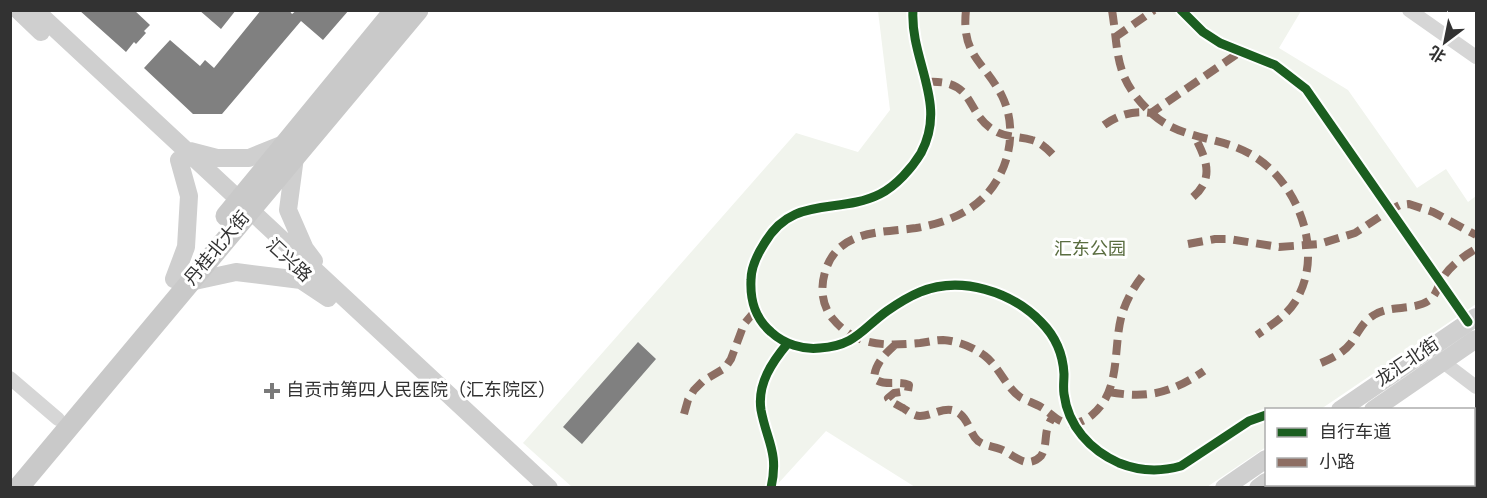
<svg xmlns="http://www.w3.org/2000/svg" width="1487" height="498" font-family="Overpass,'Noto Sans SC',sans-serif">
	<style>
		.green { fill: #f1f4ed }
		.building { fill: #808080 }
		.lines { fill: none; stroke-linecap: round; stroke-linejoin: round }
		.minor { stroke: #d6d6d6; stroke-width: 14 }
		.secondary { stroke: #cfcfcf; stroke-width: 18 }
		.primary { stroke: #c9c9c9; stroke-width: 21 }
		.quiet { stroke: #8d6e63; stroke-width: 8; stroke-dasharray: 15 8; stroke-linecap: butt }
		.cycleway-casing { stroke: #fff; stroke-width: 13 }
		.cycleway { stroke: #1b5e20; stroke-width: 9 }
		.poi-dot { fill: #7a7a7a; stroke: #fff; stroke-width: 2 }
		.labels { text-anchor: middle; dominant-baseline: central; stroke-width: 6; stroke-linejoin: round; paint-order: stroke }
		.street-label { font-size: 18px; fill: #323232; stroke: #fff }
		.park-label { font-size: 18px; fill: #5a6d40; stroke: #fff }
		.poi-label { font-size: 18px; fill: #323232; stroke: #fff; text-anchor: start }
	</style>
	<rect width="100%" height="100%" fill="#fff"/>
	<path class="green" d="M878,11H1301L1279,48L1348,90L1417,188L1446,169L1468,202L1476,196V304L1321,409L1266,410V447L1207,487H915L826,431L775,487H572L523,443L796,133L858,152L890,110Z"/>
	<path class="building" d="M79,10H134L150,25L144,31L146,33L136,44L134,42L126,52Z
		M199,10H236L221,29Z
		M261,10H289L292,14L297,10H349L323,40L301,21L222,114H193L144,68L170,40L200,66L205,60L214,68Z
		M638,342L656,359L582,444L563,427Z"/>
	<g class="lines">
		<path class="minor" d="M1409,10L1476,57
			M1443,362L1476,387
			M10,378L58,419"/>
		<path class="secondary" d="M18,10L41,32
			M35,10L549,488
			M190,151L217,158H249L286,143
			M295,157L288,210L305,249L314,261
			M174,279L186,247L189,196L179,160
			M190,282L236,272L301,280L328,298
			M1340,410L1476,317
			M1373,410L1476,339
			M1224,488L1266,459
			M1258,488L1266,482"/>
		<path class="primary" d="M226,216L395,10
			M18,488L418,10"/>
		<path class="quiet" d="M966,10C961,56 984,61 1002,96C1018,128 1010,170 985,196C967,215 940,224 916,228C881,233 838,229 825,272C820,289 822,306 833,319C856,347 886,346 920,343C928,342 935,340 943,340C958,341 973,347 985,356C999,367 1006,387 1020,397C1027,401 1034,403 1041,407C1050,412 1056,421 1067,423C1076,425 1085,421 1092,415C1121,391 1113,351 1121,318C1125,302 1134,286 1144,274
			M1112,10C1119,54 1114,76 1148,110C1180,142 1217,134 1252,155C1298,182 1326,253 1295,302C1286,316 1271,325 1257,335
			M1114,38L1154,10
			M927,82C977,79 964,113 995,131C1007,138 1019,136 1032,140C1043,143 1050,152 1058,160
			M1104,125C1118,115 1134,110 1151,113L1240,52
			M1193,197C1215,178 1206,159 1195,137
			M1188,244L1215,239H1229L1279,247L1319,244L1355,233L1390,210L1400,205L1409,204L1433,212L1476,235
			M896,344C886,353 875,363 874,378C883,387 898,380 909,385L908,391L894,393L888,398C892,403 898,405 903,408C909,412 914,416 920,416C935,416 946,403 960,414C969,421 970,434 978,441C985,446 992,446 1000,449C1014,454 1026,471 1041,456C1049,443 1042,431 1053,417
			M1321,363C1333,358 1343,353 1351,343C1358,333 1363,321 1374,315C1391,304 1415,312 1431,299C1436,294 1437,289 1440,283C1447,268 1462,257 1476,249
			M1109,392C1148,399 1171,393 1204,371
			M684,414L688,400L694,390L703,381L725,368L731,359L744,324L755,311"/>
		<g class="cycleway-casing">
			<path id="cycleway" d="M913,10C910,61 948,103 921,153C912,168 896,186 880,194C838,215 792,194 764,244C757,255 751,267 751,280C750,301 755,318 771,332C784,344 803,350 820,348C855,346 862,329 887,311C897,304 908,297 920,292C961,275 1012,292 1041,322C1055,336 1063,354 1064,374C1064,381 1063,387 1064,394C1068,426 1090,450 1119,463C1139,471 1160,472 1181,466L1249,421L1266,415
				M1181,10L1203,32L1220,43L1275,65L1306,89L1468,322
				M771,488C779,452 767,442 761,410C757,384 772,362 788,343"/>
		</g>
		<use href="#cycleway" class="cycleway"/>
	</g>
	<path class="poi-dot" d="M269 382h6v6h6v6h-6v6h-6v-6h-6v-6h6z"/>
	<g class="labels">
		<g class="street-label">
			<text transform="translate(218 249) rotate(-50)">丹桂北大街</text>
			<text transform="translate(288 261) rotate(43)">汇兴路</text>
			<text transform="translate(1408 363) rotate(-34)">龙汇北街</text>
		</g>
		<g class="park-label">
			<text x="1090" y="250">汇东公园</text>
		</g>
		<g class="poi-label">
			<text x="286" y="391">自贡市第四人民医院（汇东院区）</text>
		</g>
	</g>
	<rect width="1487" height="498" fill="none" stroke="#323232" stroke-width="24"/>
	<rect x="1265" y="408" width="210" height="78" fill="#ffffff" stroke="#adadad" stroke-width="1.5"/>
	<rect x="1277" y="428" width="30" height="9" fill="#1b5e20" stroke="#adadad" stroke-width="1.5"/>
	<text x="1319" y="438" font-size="18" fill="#323232">自行车道</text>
	<rect x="1277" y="458" width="30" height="9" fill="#8d6e63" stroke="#adadad" stroke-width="1.5"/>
	<text x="1319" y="468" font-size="18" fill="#323232">小路</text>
	<g transform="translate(1445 42) rotate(212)" stroke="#ffffff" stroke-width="4.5" paint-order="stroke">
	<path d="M0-4.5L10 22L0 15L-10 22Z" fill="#323232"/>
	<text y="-9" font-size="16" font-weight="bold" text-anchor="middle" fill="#323232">北</text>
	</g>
</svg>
